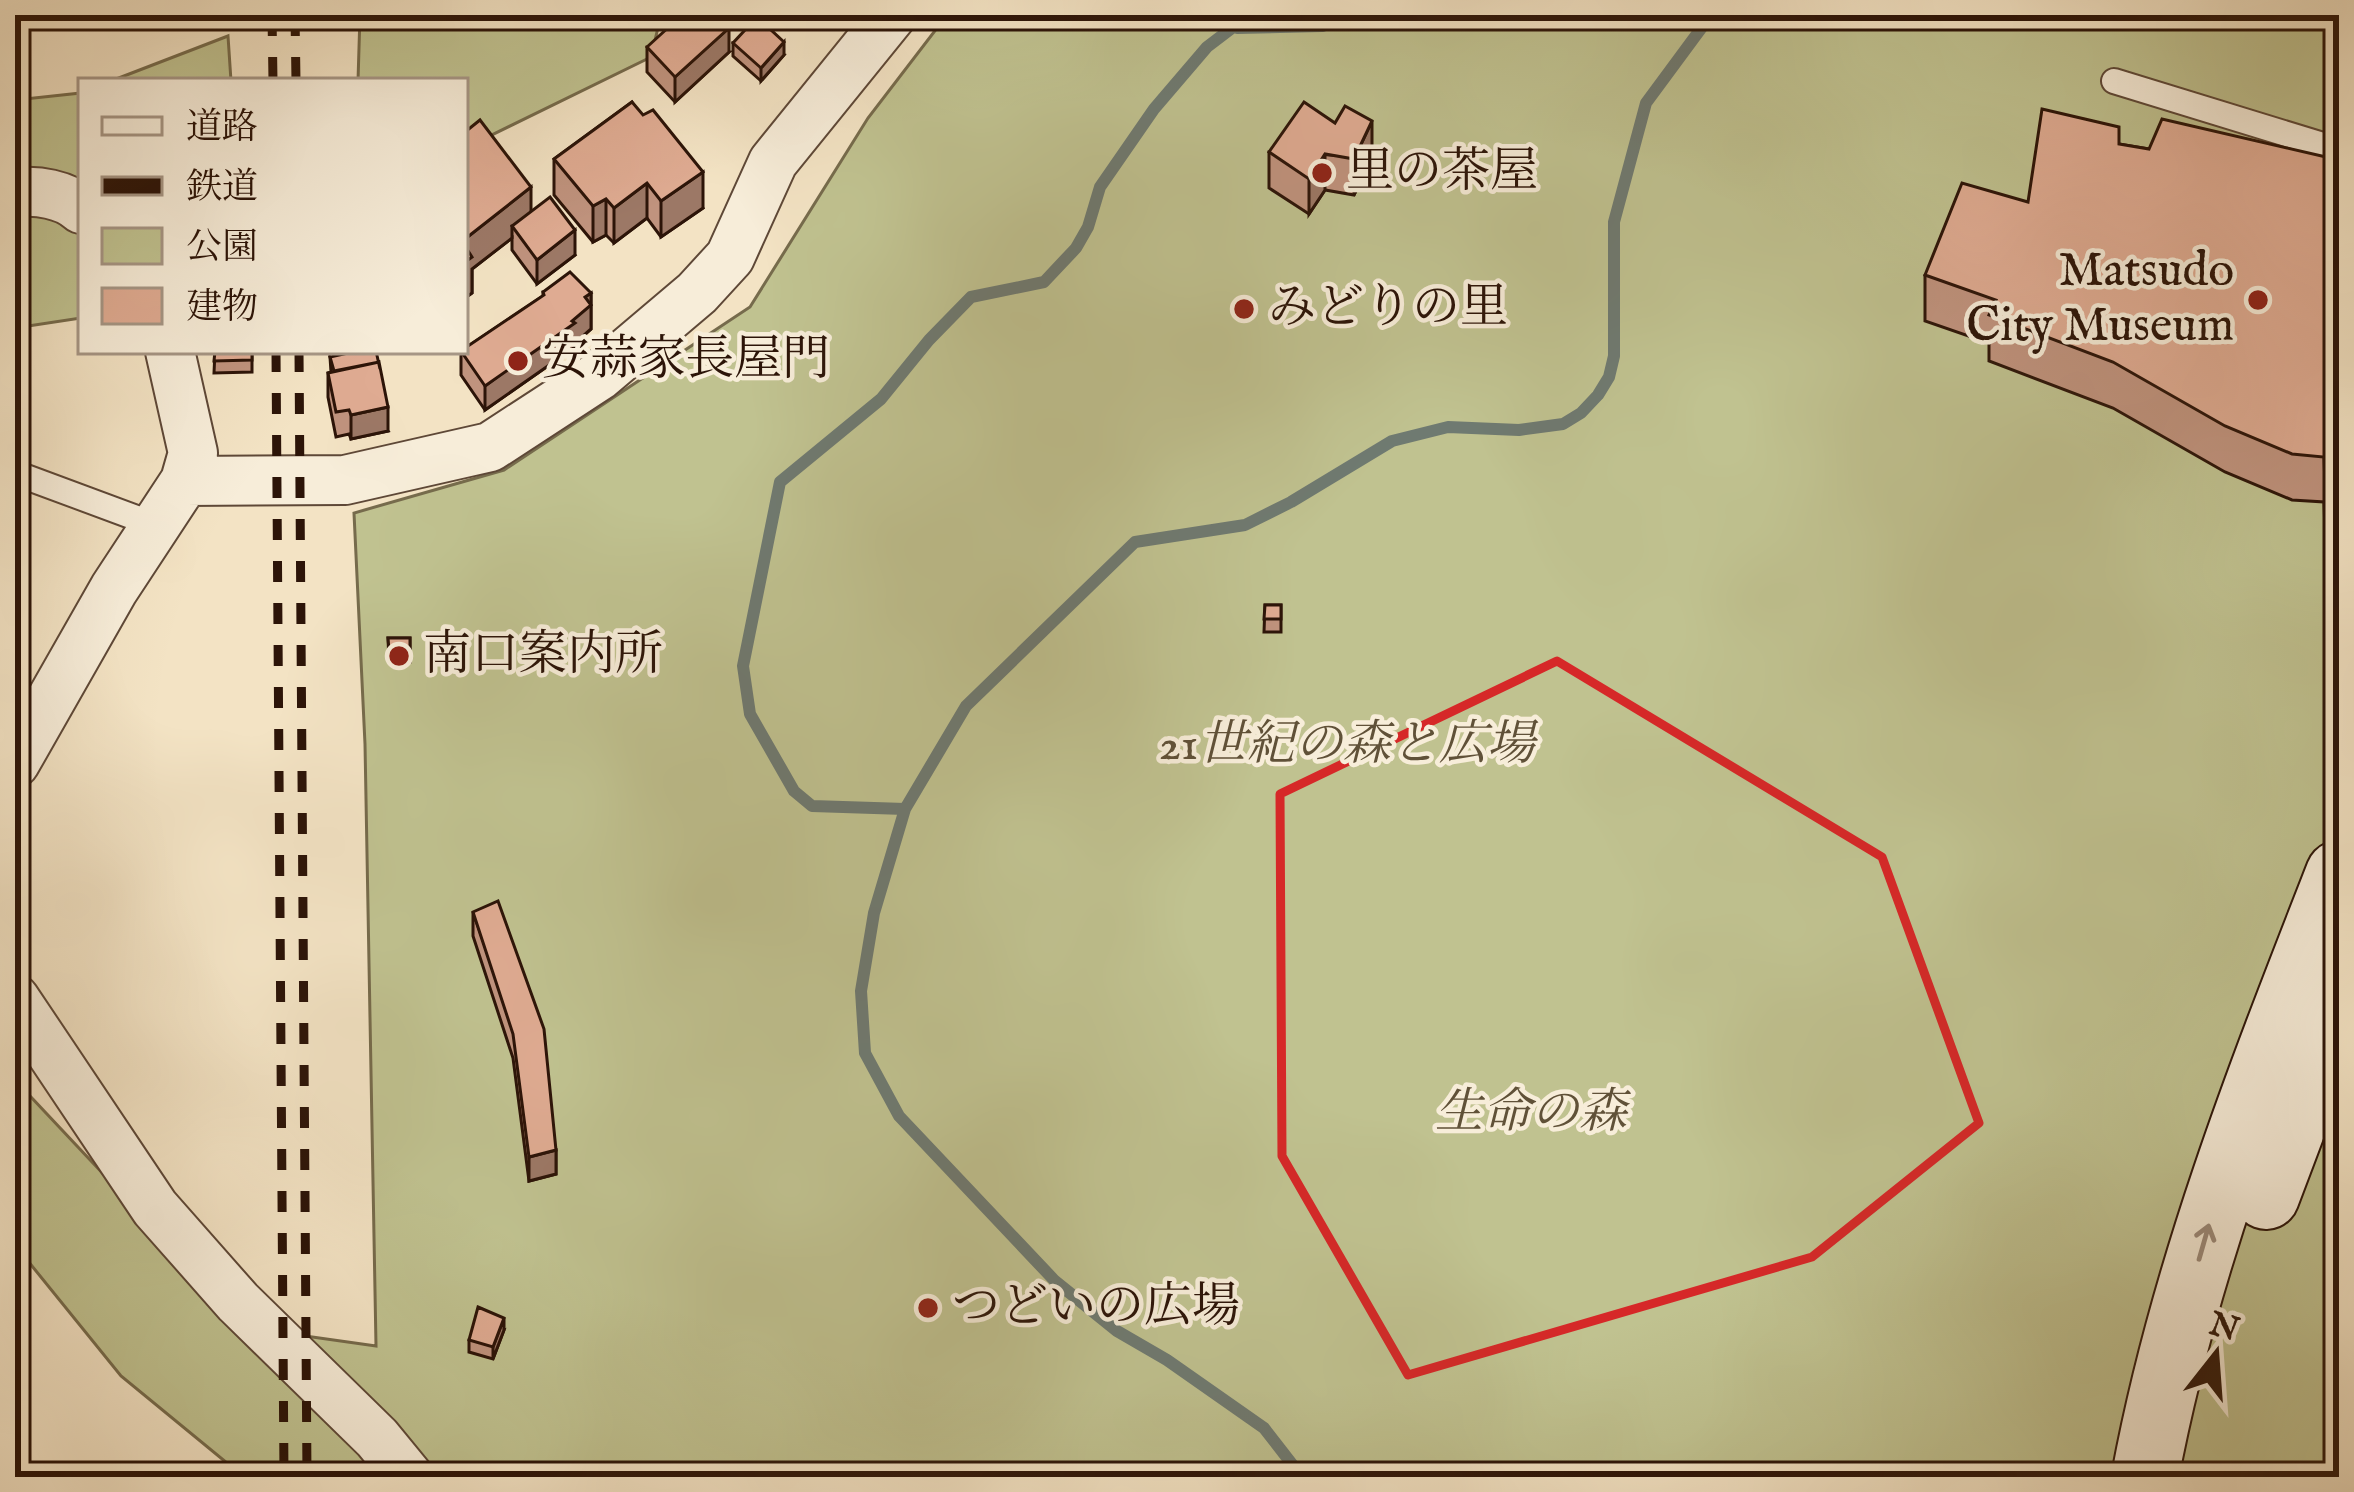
<svg xmlns="http://www.w3.org/2000/svg" width="2354" height="1492" font-family="'IM FELL English','Noto Serif JP',serif">
	<style>
		.green { fill: #c0c290; stroke: #766b4c; stroke-width: 3 }
		.lines { fill: none; stroke-linecap: round; stroke-linejoin: round }
		.stream { stroke: #6f7a71; stroke-width: 12 }
		.lane-casing { stroke: #5e4837; stroke-width: 28 }
		.street-casing { stroke: #5e4837; stroke-width: 52 }
		.secondary-casing { stroke: #2c1408; stroke-width: 70 }
		.lane { stroke: #f7edd9; stroke-width: 24 }
		.street { stroke: #f7edd9; stroke-width: 48 }
		.secondary { stroke: #f7edd9; stroke-width: 66 }
		.rail { stroke: #2c1408; stroke-width: 9; stroke-dasharray: 21 21; stroke-linecap: butt }
		.wall { fill: #c0937e; stroke: #2c1408; stroke-width: 3 }
		.shaded-wall { fill: #9c7866; stroke: #2c1408; stroke-width: 3 }
		.building { fill: #dfab92; stroke: #2c1408; stroke-width: 3 }
		.oneway { stroke: #9c8b7b }
		.marked { fill: none; stroke: #d62828; stroke-width: 9; stroke-linejoin: round }
		.poi-dot { fill: #8f2418; stroke: #f7edd9; stroke-width: 4.5 }
		.labels { text-anchor: middle; dominant-baseline: central; stroke-width: 9; stroke-linejoin: round; paint-order: stroke }
		.poi-label { font-size: 48px; fill: #2c1408; stroke: #f7edd9; text-anchor: start }
		.park-label { font-size: 48px; font-style: italic; fill: #605138; stroke: #f7edd9 }
	</style>
	<rect width="100%" height="100%" fill="#f3e3c4"/>
	<filter id="stains"><feTurbulence type="fractalNoise" baseFrequency=".00167" numOctaves="4"/><feColorMatrix values="0 0 0 0 .2 0 0 0 0 .09 0 0 0 0 .02 0 0 0 .5 -.17"/></filter>
	<radialGradient id="worn" r=".72"><stop offset=".6" stop-color="#630" stop-opacity="0"/><stop offset="1" stop-color="#630" stop-opacity=".3"/></radialGradient>
	<path class="green" d="M360,15H661L651,57L465,148V81H358Z
		M947,15H2339V1477H244L121,1376L15,1245V1080L248,1328L376,1346L365,744L354,513L504,470L750,307L868,118Z
		M228,36L231,81H111Z
		M81,93V318L15,328V100Z"/>
	<g class="lines">
		<path class="stream" d="M1237,28L1322,26L1352,15
			M905,809L812,806L794,791L750,714L743,666L780,482L881,399L929,340L971,297L1044,282L1076,248L1088,227L1100,187L1154,109L1207,47L1249,15
			M1302,1477L1264,1428L1167,1360L1117,1331L1055,1281L899,1116L865,1053L861,991L874,913L905,809L966,706L1135,542L1245,525L1291,502L1392,441L1448,427L1519,430L1563,424L1581,413L1598,395L1609,377L1614,356V222L1646,103L1711,15"/>
		<g class="lane-casing">
			<path id="lane" d="M2114,81L2339,150
				M15,473L158,526"/>
		</g>
		<g class="street-casing">
			<path id="street" d="M15,193C36,189 66,195 81,209
				M185,481L345,480L490,447L599,376L697,293L730,257L773,162L892,15
				M15,763L114,589L185,481L193,453L170,351
				M15,999L155,1208L238,1302L377,1438L409,1477"/>
		</g>
		<g class="secondary-casing">
			<path id="secondary" d="M2266,1196L2339,1003
				M2145,1477C2184,1268 2262,1071 2339,874"/>
		</g>
		<use href="#lane" class="lane"/>
		<use href="#street" class="street"/>
		<use href="#secondary" class="secondary"/>
		<path class="rail" d="M272,15L273,81
			M295,15L296,81
			M276,351L284,1477
			M299,351L307,1477"/>
	</g>
	<path class="wall" d="M733,43L784,55L761,81L733,56Z
		M647,47L729,52L675,102L647,72Z
		M632,102L703,208L661,237L647,218L614,243L606,235L593,242L554,195V159Z
		M465,132L531,212L575,255L537,284L512,250V238L472,269V293L465,298Z
		M2119,144L2149,149L2339,160V531L2325,532L2324,502L2292,500L2225,472L2113,408L1989,361V343L1925,321V275L2028,202Z
		M1269,152L1372,157L1354,195L1325,190L1309,214L1269,188Z
		M543,292L591,293V329L575,343V347L485,410L461,375V351L543,296Z
		M215,351H252V372L214,373Z
		M330,357L388,431L351,439L349,434L336,437L328,397V373L331,372Z
		M1265,605H1281V632H1264Z
		M388,638H410V662H389Z
		M473,912L556,1150V1174L529,1181L513,1058L473,936Z
		M504,1330L493,1359L469,1352V1340Z"/>
	<path class="shaded-wall" d="M729,28V52L675,102V77Z
		M784,42V55L761,81V68Z
		M1372,121V157L1354,195V159Z
		M1325,154V190L1309,214V179Z
		M703,172V208L661,237V201Z
		M647,183V218L614,243V208Z
		M531,187V223L512,226V238L472,269V293L465,298V239Z
		M606,199V235L593,242V206Z
		M575,230V255L537,284V260Z
		M591,293V329L575,343V347L485,410V386L572,321L585,297Z
		M388,407V431L351,439V415Z
		M556,1150V1174L529,1181V1157Z
		M504,1318V1330L493,1359V1347Z"/>
	<path class="building" d="M682,15H717L729,28L675,77L647,47Z
		M757,17L784,42L761,68L733,43Z
		M632,102L643,115L653,110L703,172L661,201L647,183L614,208L606,199L593,206L554,159Z
		M1304,102L1335,123L1345,106L1372,121L1354,159L1325,154L1309,179L1269,152Z
		M2042,109L2119,127V144L2149,149L2162,119L2339,160V485L2325,486L2324,457L2292,454L2225,426L2113,362L1989,315L1996,300L1925,275L1962,183L2028,202Z
		M480,120L531,187L465,239V132Z
		M550,197L575,230L537,260L512,226Z
		M465,246L472,257L465,262Z
		M570,272L591,293L585,297L591,305L572,321L575,323L485,386L461,351H465V348L544,295L543,292Z
		M215,351H252V360L214,361Z
		M357,351H376L380,369L379,362L334,371L330,357Z
		M379,362L388,407L351,415L349,410L336,412L328,373Z
		M1265,605H1281V619H1264Z
		M388,638H410V649L389,650Z
		M498,901L544,1029L556,1150L529,1157L513,1034L473,912Z
		M478,1307L504,1318L493,1347L469,1340Z
		M2339,1441V1477H2326L2329,1468Z"/>
	<defs><path id="oneway-shaft" d="M-6 0H5M1.5-3L5.5 0L1.5 3" fill="none" stroke-width="1.6" stroke-linecap="round" stroke-linejoin="round" transform="scale(3)"/></defs>
	<use class="oneway" href="#oneway-shaft" transform="translate(2204 1242) rotate(-74)"/>
	<path class="marked" d="M1557,661L1882,857L1979,1123L1812,1257L1408,1375L1282,1156L1280,794Z"/>
	<g class="poi-dot">
		<circle cx="1322" cy="173" r="12"/>
		<circle cx="2258" cy="300" r="12"/>
		<circle cx="1244" cy="309" r="12"/>
		<circle cx="518" cy="361" r="12"/>
		<circle cx="399" cy="656" r="12"/>
		<circle cx="928" cy="1308" r="12"/>
	</g>
	<g class="labels">
		<g class="poi-label">
			<text x="1346" y="173">里の茶屋</text>
			<text x="2234" y="272" text-anchor="end">Matsudo<tspan x="2234" dy="55">City Museum</tspan></text>
			<text x="1268" y="309">みどりの里</text>
			<text x="542" y="361">安蒜家長屋門</text>
			<text x="423" y="656">南口案内所</text>
			<text x="952" y="1308">つどいの広場</text>
		</g>
		<g class="park-label">
			<text x="1347" y="746">21世紀の森と広場</text>
			<text x="1531" y="1114">生命の森</text>
		</g>
	</g>
	<rect width="2354" height="1492" fill="none" stroke="#f3e3c4" stroke-width="60"/>
	<rect x="18" y="18" width="2318" height="1456" fill="none" stroke="#2c1408" stroke-width="6"/>
	<rect x="30" y="30" width="2294" height="1432" fill="none" stroke="#2c1408" stroke-width="3"/>
	<rect x="78" y="78" width="390" height="276" fill="#f7edd9" stroke="#a69685" stroke-width="3"/>
	<rect x="102" y="117" width="60" height="18" fill="#f7edd9" stroke="#a69685" stroke-width="3"/>
	<text x="186" y="138" font-size="36" fill="#2c1408">道路</text>
	<rect x="102" y="177" width="60" height="18" fill="#2c1408" stroke="#a69685" stroke-width="3"/>
	<text x="186" y="198" font-size="36" fill="#2c1408">鉄道</text>
	<rect x="102" y="228" width="60" height="36" fill="#c0c290" stroke="#a69685" stroke-width="3"/>
	<text x="186" y="258" font-size="36" fill="#2c1408">公園</text>
	<rect x="102" y="288" width="60" height="36" fill="#dfab92" stroke="#a69685" stroke-width="3"/>
	<text x="186" y="318" font-size="36" fill="#2c1408">建物</text>
	<g transform="translate(2216 1354) rotate(17)" stroke="#f7edd9" stroke-width="9" paint-order="stroke">
	<path d="M0-9L21 45L0 30L-21 45Z" fill="#2c1408"/>
	<text y="-18" font-size="33" font-weight="bold" text-anchor="middle" fill="#2c1408">N</text>
	</g>
	<rect width="100%" height="100%" filter="url(#stains)"/>
	<rect width="100%" height="100%" fill="url(#worn)"/>
</svg>
